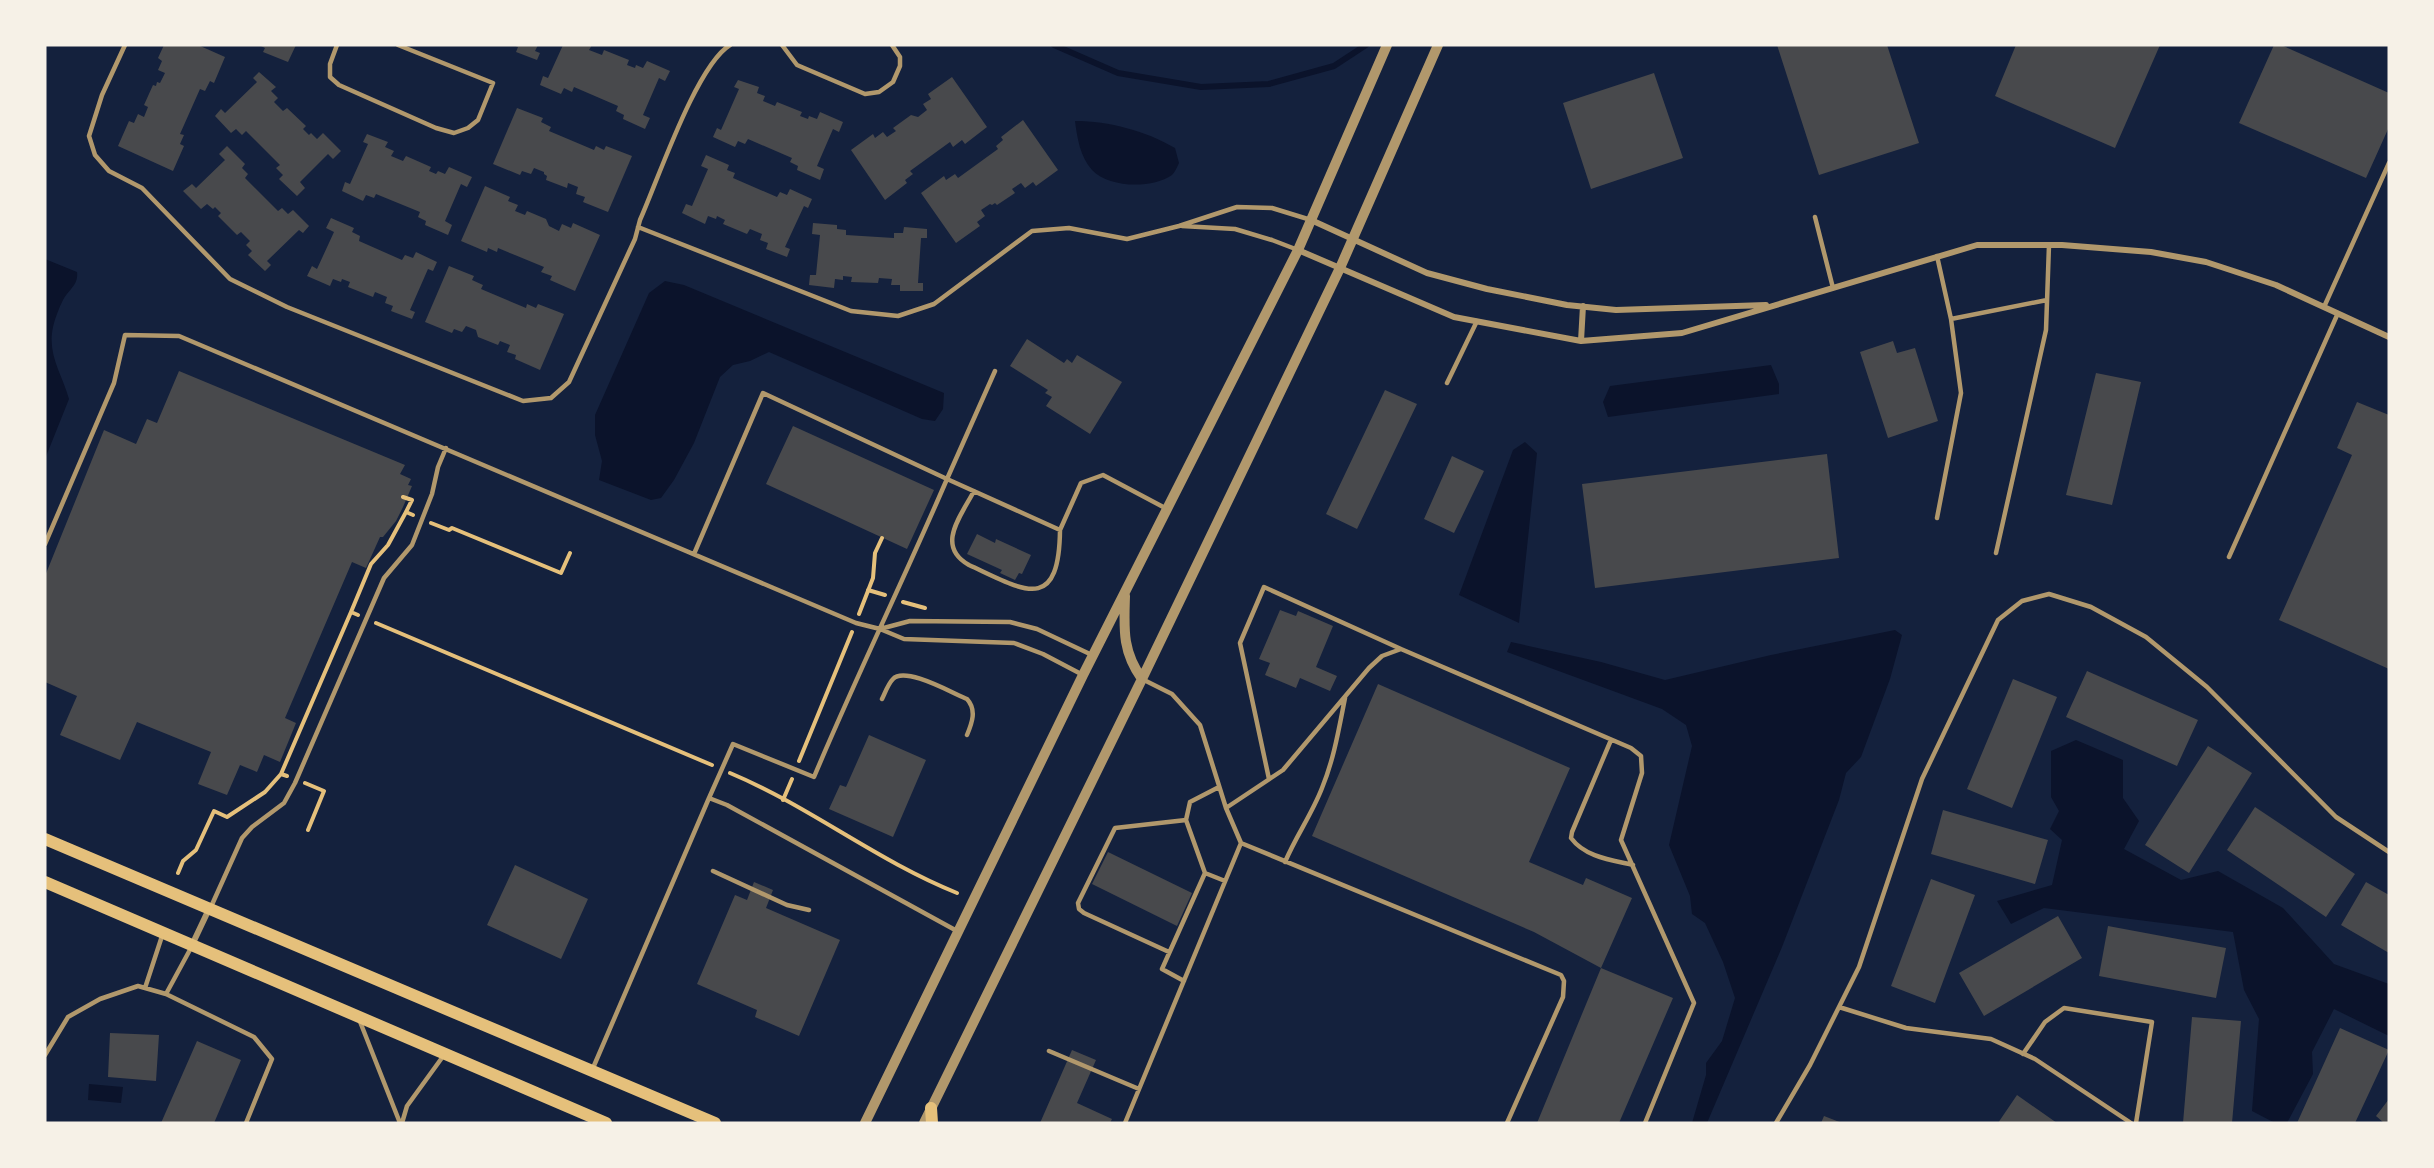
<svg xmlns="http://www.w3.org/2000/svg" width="2434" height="1168" font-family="Merriweather,serif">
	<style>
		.water { fill: #0b132b }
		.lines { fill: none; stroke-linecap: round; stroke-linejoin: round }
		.stream { stroke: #0b132b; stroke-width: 6 }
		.building { fill: #48494c }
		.path { stroke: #e5c07b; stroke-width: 4 }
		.service { stroke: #b1986c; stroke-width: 4.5 }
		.minor { stroke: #b1986c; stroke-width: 6 }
		.tertiary { stroke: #b1986c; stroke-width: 10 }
		.secondary { stroke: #e5c07b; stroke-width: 12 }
	</style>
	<rect width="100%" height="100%" fill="#14213d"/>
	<path class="water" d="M1075,121C1109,121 1146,131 1175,148L1179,163C1177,167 1175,172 1172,175C1152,189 1109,188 1092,170C1080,157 1077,137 1075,121Z
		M45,259L77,272C79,285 68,290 63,300C59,308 55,318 53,327C47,355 62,374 69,399L45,459Z
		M665,281L684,285L944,393L943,409L935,421L922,419L769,352L750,361L733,365L720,377L694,443L674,480L661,498L651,500L599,480L602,461L595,435V415L649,293Z
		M1771,365L1779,384V394L1608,417L1603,402L1610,386Z
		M1525,442L1537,453L1519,623L1459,595L1513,450Z
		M1895,630L1902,635L1890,679L1861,757L1846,773L1839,800L1782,947L1707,1123H1692L1706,1075V1063L1722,1041L1735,998L1723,962L1705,923L1692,914L1690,896L1669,845L1692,746L1686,725L1662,709L1507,652L1511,642L1601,662L1665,680L1771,655Z
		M2076,740L2123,760V798L2139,821L2124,849L2181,880L2218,871L2283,908L2334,964L2389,984V1036L2334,1009L2312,1052L2313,1074L2287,1123H2275L2252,1111L2259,1019L2244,990L2233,932L2044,908L2011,924L1997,901L2052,885L2062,840L2050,829L2059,811L2051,797V751Z
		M89,1084L123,1087L121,1103L88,1100Z"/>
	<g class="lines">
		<path class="stream" d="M1054,45L1118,73L1201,87L1269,84L1334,66L1366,45"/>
	</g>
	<path class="building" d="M164,45H198L225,57L214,83L210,81L205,91L200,89L180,134L184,135L180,144L184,146L173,171L118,146L129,121L134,123L138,114L144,117L148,107L144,105L153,85L156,86L157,82L160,83L165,73L158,70L162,61L158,58Z
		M259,45H296L288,62L263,52L265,48Z
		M513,45H538L535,51L540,53L537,60L516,52L518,47Z
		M563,45H592L589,50L602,55L604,50L629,60L627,65L635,68L636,65L643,68L647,61L670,71L665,81L659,78L643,115L650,118L645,129L623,119L624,115L616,111L618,106L574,87L572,92L564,88L561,94L540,85L543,76L548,78Z
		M1777,45H1887L1919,143L1819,175Z
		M2016,45H2160L2115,148L1995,96Z
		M2274,45H2281L2389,93V127L2366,178L2239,123Z
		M259,72L276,87L271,91L278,98L274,102L283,111L287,108L306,126L303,129L309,135L311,133L317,139L323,133L341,151L333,159L328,154L300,182L305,188L297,196L279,179L283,175L276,168L280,165L246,131L242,135L236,129L231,133L215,116L221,109L225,113L257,82L253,78Z
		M1654,73L1683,158L1591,189L1563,103Z
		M952,77L987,127L965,144L962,140L953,147L950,142L910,171L913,174L905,180L907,183L885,200L851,150L873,134L875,138L883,132L887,137L896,131L893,128L911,115L918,117L927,110L923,104L931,99L928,94Z
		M738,80L759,87L757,93L765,96L763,101L775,106L777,102L802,112L800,116L808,119L809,116L817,119L820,112L843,122L839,132L833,129L817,166L824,169L820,180L797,170L798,166L790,162L792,158L748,139L745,144L738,141L735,147L713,137L717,128L721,130L739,89L734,87Z
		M517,108L543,118L541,122L551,127L549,131L594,150L596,146L604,150L606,146L632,156L608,212L583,202L585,197L576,194L578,187L568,183L567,188L546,180L547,176L544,174V172L534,168L531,174L522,171L520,175L493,164Z
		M1023,120L1058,170L1036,186L1033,182L1025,188L1021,183L1012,189L1015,193L997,205L995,203L992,205L990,204L981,210L985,216L977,222L980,226L956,243L921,193L944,176L946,180L955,174L958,178L998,149L996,146L1003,140L1001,137Z
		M367,134L388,142L385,147L394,151L391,156L403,161L406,156L431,167L429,171L436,174L438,171L445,174L449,167L472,177L467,187L461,184L445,221L452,225L448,235L425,225L426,221L418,217L420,212L376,194L374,198L366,195L363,201L342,191L345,182L350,184L368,144L363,142Z
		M227,146L245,164L242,168L248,174L245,178L278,211L282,208L288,214L293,210L309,226L303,233L299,230L267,261L271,265L265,271L248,255L252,251L246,245L250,241L241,232L237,235L218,216L221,213L215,207L213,209L207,204L201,209L183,191L192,184L196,188L225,160L219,154Z
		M706,155L729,165L727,170L735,173L733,178L777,197L780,192L787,195L790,189L812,199L808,208L804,206L785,247L790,249L787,257L766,249L768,243L760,240L762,234L750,229L747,234L723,224L725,220L717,216L716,219L708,216L705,224L682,213L686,204L692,206L708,169L701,166Z
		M485,186L510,197L508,201L518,205L515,211L525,215L527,211L546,219L549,226L559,231L562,224L571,228L573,223L600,235L575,291L550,280L552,276L541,272L544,267L498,248L497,252L488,248L487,252L461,241Z
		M331,218L354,228L352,232L360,236L359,241L402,260L405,255L413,258L416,252L437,262L433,271L428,269L410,310L415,312L412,319L391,311L393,306L385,303L387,297L375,292L373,297L348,287L350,282L342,279L341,282L333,279L330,286L307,276L312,266L317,269L334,232L326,228Z
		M813,223L837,225V229L846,230V235L894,238V233H903L904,227L927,229V238H921L918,283H923V291H900V285H891L892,279L879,278L878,283L851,282L852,277L843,276V280L835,279L834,288L809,285L810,275H816L820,235L812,234Z
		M449,266L474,276L472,280L483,285L481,289L526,308L527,304L536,308L538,304L564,314L540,370L515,359L516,355L507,352L510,345L500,341L498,345L478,337L476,330L466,326L462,332L454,329L452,333L425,322Z
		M1027,339L1064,363L1067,359L1072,363L1077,355L1122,382L1090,434L1046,406L1052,397L1045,393L1048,390L1010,366Z
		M1893,341L1897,353L1915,348L1938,421L1888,438L1860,352Z
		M179,371L405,465L400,474L411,479L408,485L412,486L403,507L396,521L383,537H380L366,568L352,562L285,718L296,723L280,762L264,755L257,772L240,765L227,795L198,784L211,752L137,722L120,760L60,735L77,696L45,682V576L104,430L136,444L147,419L157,423Z
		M2096,373L2141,382L2112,505L2066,495Z
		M1385,390L1417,404L1357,529L1326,514Z
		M2357,402L2389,415V669L2279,620L2352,455L2337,448Z
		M793,426L934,490L907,549L766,484Z
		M1827,454L1839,558L1595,588L1582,484Z
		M1452,456L1484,471L1454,533L1424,519Z
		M977,534L995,543L996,539L1031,555L1022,574L1019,573L1015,580L1000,573L1002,570L967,554Z
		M1280,610L1296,616L1298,611L1333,626L1316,667L1337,676L1330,691L1300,678L1296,688L1265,675L1270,663L1259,659Z
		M2087,671L2198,720L2177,766L2066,717Z
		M2013,679L2057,697L2012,808L1967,789Z
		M1378,684L1570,768L1529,862L1583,885L1586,878L1632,898L1601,968L1673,998L1619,1123H1537L1601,968L1534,932L1312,836Z
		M869,735L926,760L893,837L829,809L840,785L846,787Z
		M2208,746L2252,773L2189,873L2145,845Z
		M2255,807L2355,874L2326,917L2227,850Z
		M1943,810L2048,840L2035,884L1931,854Z
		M1108,852L1192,893L1177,926L1092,884Z
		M515,865L588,899L561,959L487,925Z
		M1931,879L1975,895L1935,1003L1891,986Z
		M754,882L773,890L766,908L840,940L799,1036L755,1017L757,1010L697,984L735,895L747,900Z
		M2366,882L2389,895V953L2341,925Z
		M2058,916L2082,958L1984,1016L1959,973Z
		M2108,926L2226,948L2216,998L2099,976Z
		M2192,1017L2241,1021L2232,1123H2183Z
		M2340,1028L2389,1050L2355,1123H2297Z
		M110,1033L159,1035L156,1081L108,1077Z
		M197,1041L241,1060L214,1123H161Z
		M1072,1050L1096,1060L1077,1103L1112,1119L1110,1123H1040Z
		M2017,1095L2057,1123H1998Z
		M2389,1099V1123H2384L2376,1116Z
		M1824,1116L1842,1123H1821Z"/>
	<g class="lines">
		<path class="path" d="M403,497L412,500L406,512
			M431,523L449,530L452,528L561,573L570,553
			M868,590L885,595
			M903,602L925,608
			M351,612L371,564L388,545L406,512L413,515
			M859,614L873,578L875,553L882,538
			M376,623L712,765
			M799,761L852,632
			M730,773C809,806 877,861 957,893
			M287,776L281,774L351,612L358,615
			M305,783L324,791L308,830
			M783,800L792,779
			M178,873L183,861L196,850L214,811L227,817L265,792L281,774"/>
		<path class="service" d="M125,45L102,95L89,136L95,155L109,171L142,188L230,279L287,307L523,401L551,398L569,382L635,239L640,220C658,180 696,66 730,45
			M337,45L330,64V77L339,85L436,128L454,133L468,128L478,120L493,83L398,45
			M782,45L797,65L865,94L879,92L893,82L900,66V57L892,45
			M1815,217L1833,288
			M1182,226L1235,229L1272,240L1298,250
			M638,227L851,311L898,316L934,304L1032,231L1069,228L1127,239L1179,226L1237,207L1272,208L1311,220
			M1937,256L1951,319
			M2324,307L2389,163
			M995,371L947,479L1060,530L1081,483L1103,475L1167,509
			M1447,383L1477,321
			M974,491C961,516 935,546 969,565C1023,590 1059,615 1060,530
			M1937,518L1961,393L1951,319L2047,300
			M45,544L114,383L125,335L179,336L856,623L880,629L904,639L1014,643L1043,654L1083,675
			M1996,553L2046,330L2049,245
			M694,554L763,393L947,479C904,579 856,677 814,777L733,744L709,798L727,805L957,931
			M2229,557L2338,313
			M880,629L910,621L1010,622L1037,629L1092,655
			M1142,679L1172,694L1200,725L1226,808L1241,843L1561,975L1564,981L1563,997L1507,1123
			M882,699C885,693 888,684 893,679C905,666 952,693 967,699C977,710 972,723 967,735
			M1611,740L1572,832L1571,838C1585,857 1611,860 1633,865
			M1269,779L1240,643L1264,587L1401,649
			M1219,787L1190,802L1186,820L1205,873L1225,881
			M1226,808L1283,770L1369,668L1382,656L1401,649L1631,748L1641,756L1642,773L1621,840L1694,1003L1645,1123
			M1285,862C1296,836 1312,814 1322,788C1334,759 1339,728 1345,698
			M713,871L787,905L809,910
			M210,909L242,838L252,827L284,803L295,783L384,578L412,545L432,494L438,467L446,448
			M1169,952L1084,913L1079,909L1078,903L1115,828L1186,820
			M1184,981L1162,969L1205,873
			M145,988L163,933
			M166,994L192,946
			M1839,1007L1906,1028L1991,1039L2035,1059L2131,1123
			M359,1019L400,1123
			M1049,1051L1139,1089
			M2023,1054L2045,1022L2064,1008L2152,1022L2136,1123
			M45,1055L68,1017L100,999L138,986L166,994L254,1037L272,1059L246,1123
			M593,1068L709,798
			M402,1123L407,1106L444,1055
			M1125,1123L1241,843
			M1776,1123L1810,1065L1859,967L1922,779L1998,620L2022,601L2049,594L2091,607L2146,637L2207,687L2336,817L2389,852"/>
		<path class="minor" d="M1311,220L1427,273L1487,289L1567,305L1616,310L1766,305
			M1298,250L1454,317L1581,341L1682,333L1977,245H2062L2151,252L2206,262L2276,285L2389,337
			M1581,341L1583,306
			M192,945L209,909"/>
		<path class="tertiary" d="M1125,596C1124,629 1122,651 1142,679
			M865,1123L1083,675L1298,250L1387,45
			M924,1123L1142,679L1340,268L1438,45"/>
		<path class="secondary" d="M45,839L715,1123
			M45,882L606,1123
			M931,1108L932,1123"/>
	</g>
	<rect width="2434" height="1168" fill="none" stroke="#f6f1e7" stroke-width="93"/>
</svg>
